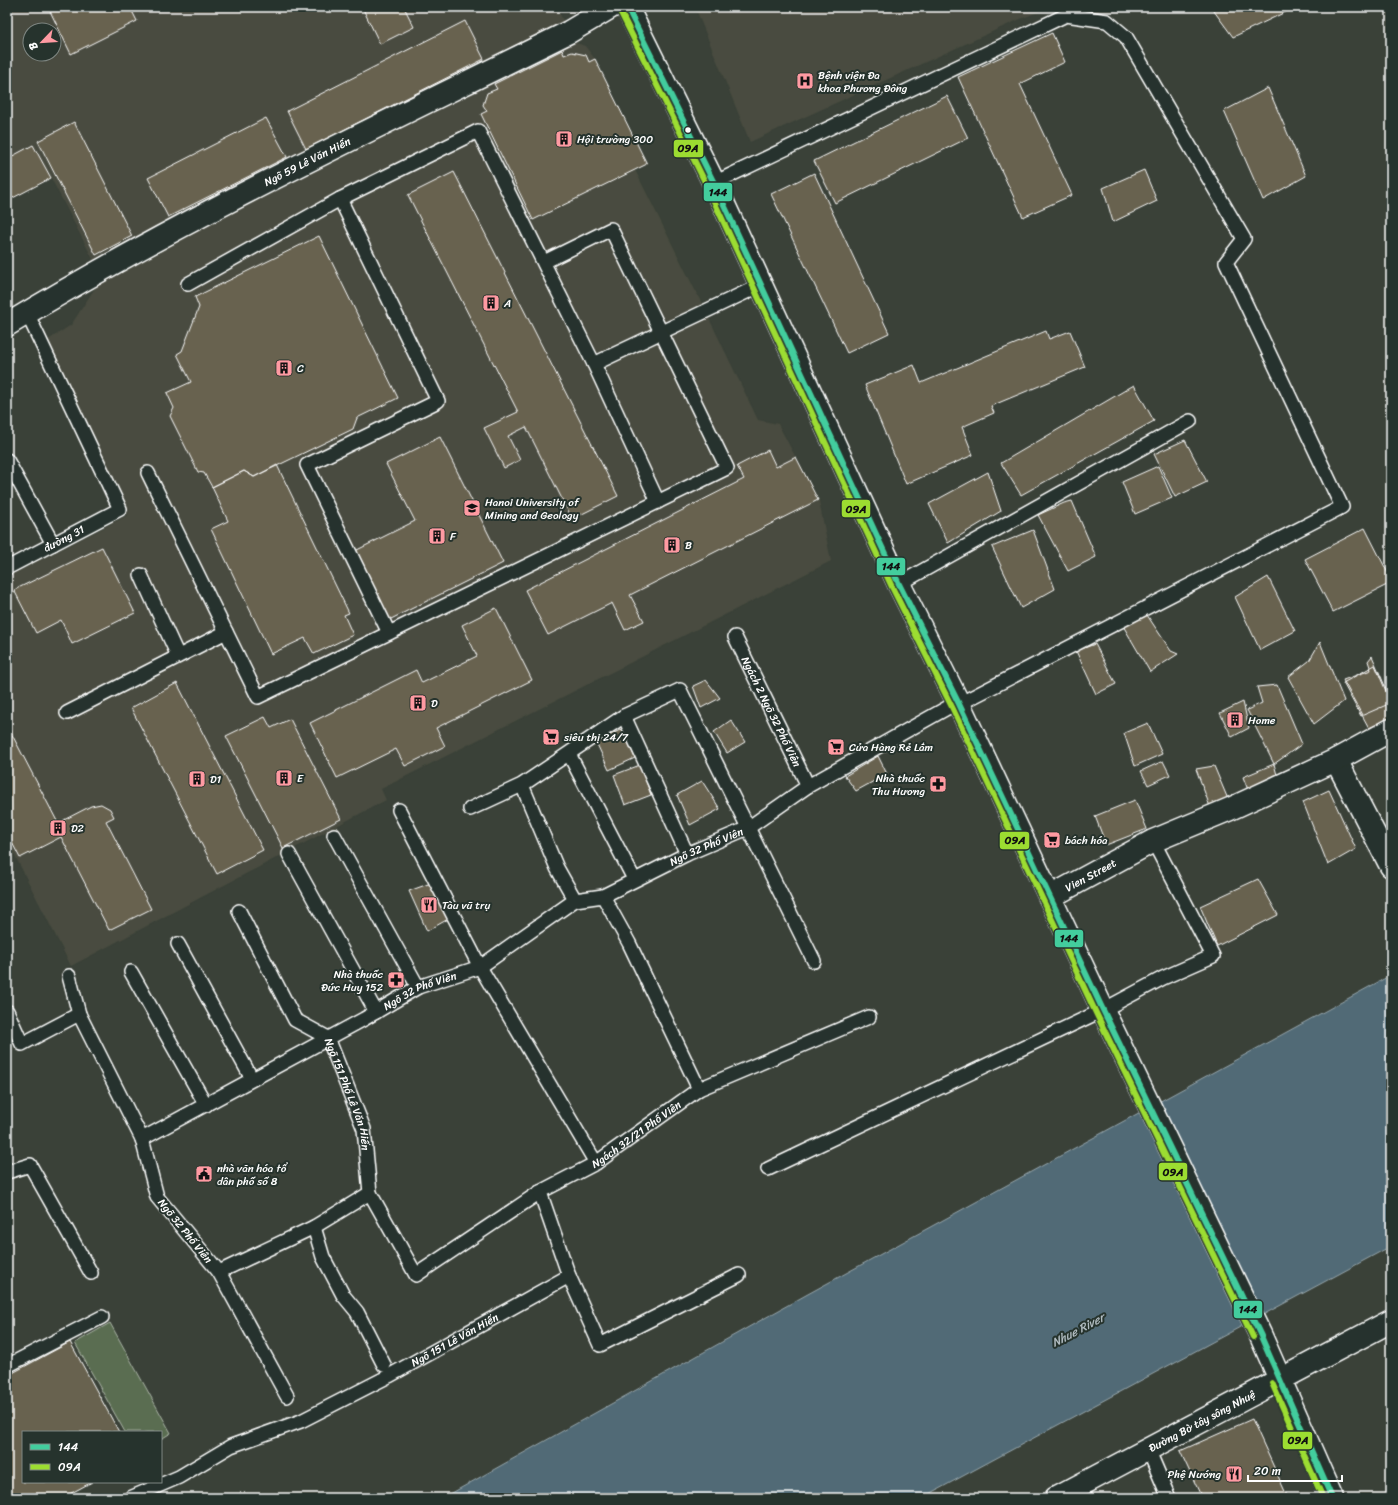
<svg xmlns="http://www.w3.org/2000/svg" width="1398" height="1505" font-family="Sriracha,sans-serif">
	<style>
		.built { fill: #484b3f; fill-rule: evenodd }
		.green { fill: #5a6d51; stroke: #acb6a8 }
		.water { fill: #516b76; stroke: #97a6ad }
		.building { fill: #676250; stroke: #fff }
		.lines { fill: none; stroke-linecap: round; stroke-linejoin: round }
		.lane-casing { stroke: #fff; stroke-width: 16 }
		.street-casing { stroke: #fff; stroke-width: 25 }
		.secondary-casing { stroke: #fff; stroke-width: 25 }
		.lane { stroke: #26332d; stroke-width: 13 }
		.street { stroke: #26332d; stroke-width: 22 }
		.secondary { stroke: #26332d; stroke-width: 22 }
		.bus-1-casing { stroke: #26332d; stroke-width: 9 }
		.bus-2-casing { stroke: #26332d; stroke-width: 9 }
		.bus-1 { stroke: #43cd9d; stroke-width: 6 }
		.bus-2 { stroke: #9cdd31; stroke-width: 6 }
		.bus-dot { fill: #fff; stroke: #26332d; stroke-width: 1.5 }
		.labels { text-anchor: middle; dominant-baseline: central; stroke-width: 4; stroke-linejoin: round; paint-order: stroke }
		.poi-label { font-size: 11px; fill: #fff; stroke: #26332d; text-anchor: start }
		.street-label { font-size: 11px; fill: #fff; stroke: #26332d }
		.water-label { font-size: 12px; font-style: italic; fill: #b1bcc1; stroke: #26332d }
		.line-badge { stroke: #26332d; stroke-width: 1.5 }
		.pale-badge-label { font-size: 11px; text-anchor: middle; font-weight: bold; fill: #111 }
	</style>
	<rect width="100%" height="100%" fill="#3a4138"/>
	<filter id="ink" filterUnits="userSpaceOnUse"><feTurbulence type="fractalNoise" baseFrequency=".025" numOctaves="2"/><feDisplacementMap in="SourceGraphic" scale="8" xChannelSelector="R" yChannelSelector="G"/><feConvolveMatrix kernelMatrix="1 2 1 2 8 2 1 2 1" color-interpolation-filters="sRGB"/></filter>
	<g filter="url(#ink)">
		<path class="built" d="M7,7H556L564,22L559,31L96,265L51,178L7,201ZM30,30H54V54H30Z
			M695,7H1051L1018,20L750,142Z
			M568,40L585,46L595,59L647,164L635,170L706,312L758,420L778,424L819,501L831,561L381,789L386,800L71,966L7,840V577L128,515L45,342L71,325L102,277Z"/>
		<path class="green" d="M110,1323L171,1433L161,1439V1432H125L75,1343Z"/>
		<path class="water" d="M1391,975V1246L922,1498H443L806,1295Z"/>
		<path class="building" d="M48,7H130L137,21L71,54Z
			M362,7H404L414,27L380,44Z
			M1211,7H1296L1233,37Z
			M465,21L484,59L306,149L287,111Z
			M1052,33L1065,62L1020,84L1072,195L1023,217L958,77Z
			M562,50L564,55L572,52L586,55L589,62L595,59L647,164L533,220L481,114L487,111L483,105L487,93L497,89L494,84Z
			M1268,88L1306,176L1263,200L1224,111Z
			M947,96L968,138L835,203L814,161Z
			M266,118L287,157L168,217L148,178Z
			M74,122L132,236L96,255L38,141Z
			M33,145L51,178L7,201V159Z
			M1144,170L1157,201L1113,222L1103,188Z
			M454,172L618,496L572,519L526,427L508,436L520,460L504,468L484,428L518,412L408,195Z
			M814,173L889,333L847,353L771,194Z
			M319,236L398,398L357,418L353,429L254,477L244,471L212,487L204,473L198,472L170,416L174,408L167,393L191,382L177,354L182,351L199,307L195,297Z
			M1046,331L1049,339L1070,331L1085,367L991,406L994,413L962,427L973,455L906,484L865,385L914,365L921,383Z
			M1134,385L1154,421L1021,495L1001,463Z
			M440,437L503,563L389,620L355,551L415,521L386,464Z
			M1185,440L1207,482L1175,497L1154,454Z
			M768,450L776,467L796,457L818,500L630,595L644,621L625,630L612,603L548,635L525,590L744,479L737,466Z
			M277,465L349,613L344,615L353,635L314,654L305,638L271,654L211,529L228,521L212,487L244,471L254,477Z
			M1158,466L1172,498L1135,514L1122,482Z
			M988,472L1001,511L948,543L929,504Z
			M1072,501L1096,557L1068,571L1038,515L1064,503Z
			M1365,528L1391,579V583L1333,612L1305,559Z
			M1033,530L1055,589L1021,608L992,547Z
			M102,547L135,613L72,644L61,620L36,633L14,590Z
			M1268,577L1295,631L1260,650L1235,597Z
			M496,608L532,680L436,728L445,746L405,766L396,749L337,778L310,723L416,670L422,683L477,656L462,625Z
			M1145,612L1171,651L1178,654L1150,672L1122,624Z
			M1320,642L1344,701L1314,724L1288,677L1309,661Z
			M1095,644L1116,684L1096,694L1076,651Z
			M1372,656L1391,700V718L1369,728L1343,680L1371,670L1368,661Z
			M1375,665L1391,703L1361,716L1343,683Z
			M706,680L720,698L701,708L693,686Z
			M177,683L263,850L217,874L131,708Z
			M1277,685L1302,744L1274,764L1247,710L1262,703L1257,687Z
			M1243,702L1249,728L1232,737L1220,713Z
			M265,717L271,728L290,719L341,819L283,848L226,736Z
			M731,720L745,742L727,753L714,732Z
			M1148,723L1162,754L1135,766L1124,733Z
			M7,725L58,823L91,806L101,804L110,809L114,817L106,821L151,909L109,930L61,837L20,858L7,833Z
			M622,729L635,758L609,770L596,742Z
			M878,756L887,774L856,791L845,776Z
			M1163,761L1170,775L1148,785L1141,771Z
			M1274,764L1280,786L1250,795L1243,777Z
			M640,765L651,795L625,805L614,775Z
			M1214,766L1230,804L1212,812L1196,769Z
			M702,781L720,809L690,825L677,795Z
			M1329,790L1356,849L1328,865L1303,802Z
			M1135,800L1147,829L1106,845L1095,816Z
			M1258,879L1278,915L1217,946L1200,906Z
			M431,883L450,918L427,931L409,891Z
			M70,1342L119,1432H23V1482H92L62,1498H7V1376Z
			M1252,1419L1288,1498H1202L1180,1451Z"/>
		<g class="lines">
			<g class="lane-casing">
				<g id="lane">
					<path d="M340,199L438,401L307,465L389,633"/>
					<path d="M188,284L340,199L478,131L594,364L658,502"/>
					<path d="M594,364L761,285"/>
					<path d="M7,460L53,544"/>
					<path d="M148,473L258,697L727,468L611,229L544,262"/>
					<path id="s1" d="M7,568L120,509L27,313"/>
					<path d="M141,575L178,656"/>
					<path d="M899,584L1190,421"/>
					<path id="s2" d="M735,637L808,786"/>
					<path d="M67,713L226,632"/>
					<path d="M624,716L687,854"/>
					<path d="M569,754L634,879"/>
					<path d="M522,785L557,868L575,900"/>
					<path d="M470,809L522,785L624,716L680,690L814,961"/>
					<path d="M399,810L480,967L596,1163"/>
					<path d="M334,835L418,987"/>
					<path d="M289,854L376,1012"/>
					<path d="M603,896L629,943L699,1089"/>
					<path id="s3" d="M239,911L295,1020L328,1038L364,1129L370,1193L416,1275L540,1192L596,1163L699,1089L869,1017"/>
					<path d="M178,944L252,1079"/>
					<path d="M131,972L206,1105"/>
					<path d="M69,976L79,1014L142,1139"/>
					<path d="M7,1011L22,1044L79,1014"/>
					<path d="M768,1169L1103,1010L1163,978L1213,956L1153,841"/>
					<path d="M7,1172L30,1165L91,1273"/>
					<path d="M540,1192L569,1276L600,1345L739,1275"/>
					<path d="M314,1227L323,1257L343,1295L357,1312L384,1365"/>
					<path d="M219,1272L314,1227L370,1193"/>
					<path d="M7,1366L102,1317"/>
					<path id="s4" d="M287,1396L219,1272L157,1197L142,1139L364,1019L418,987L480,967L575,900L603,896L687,854L748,828L808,786L947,708L959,704L1342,507L1226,262L1244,239L1126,37L1107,21L1066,15L714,183"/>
					<path d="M1148,1449L1169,1498"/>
					<path id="s5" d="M130,1498L179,1477L231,1446L301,1421L389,1376L569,1276"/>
				</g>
			</g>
			<g class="street-casing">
				<g id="street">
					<path id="s6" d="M7,325C188,215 380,126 569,32L611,7"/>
					<path d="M1336,760L1391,866"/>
				</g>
			</g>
			<g class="secondary-casing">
				<g id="secondary">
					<path d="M627,7L714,183L899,584L959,704L1103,1010L1260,1334L1332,1498"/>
					<path id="s7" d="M1050,897L1153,841L1230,809L1336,760L1391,730"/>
					<path id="s8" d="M1056,1498L1391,1321"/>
				</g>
			</g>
			<use href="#lane" class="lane"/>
			<use href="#street" class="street"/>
			<use href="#secondary" class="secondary"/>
			<g class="bus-1-casing">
				<path id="bus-1" d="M627,7L714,183L899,584L959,704L1103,1010L1260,1334L1332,1498"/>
			</g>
			<g class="bus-2-casing">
				<path id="bus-2" d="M620,11L707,186L892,587L952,707L1096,1013L1253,1337
					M1272,1383L1323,1498"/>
			</g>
			<use href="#bus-1" class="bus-1"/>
			<use href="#bus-2" class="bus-2"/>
		</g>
	</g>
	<defs>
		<g id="hospital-square" transform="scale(0.9)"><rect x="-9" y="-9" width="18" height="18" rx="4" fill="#ff9aa2" stroke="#26332d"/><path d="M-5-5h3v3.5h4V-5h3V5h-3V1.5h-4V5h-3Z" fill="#111"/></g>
		<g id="building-square" transform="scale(0.9)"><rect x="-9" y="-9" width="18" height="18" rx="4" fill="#ff9aa2" stroke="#26332d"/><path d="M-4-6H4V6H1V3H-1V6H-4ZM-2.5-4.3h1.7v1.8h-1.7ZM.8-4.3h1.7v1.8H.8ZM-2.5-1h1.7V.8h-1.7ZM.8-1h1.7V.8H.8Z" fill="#111"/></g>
		<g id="university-square" transform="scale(0.9)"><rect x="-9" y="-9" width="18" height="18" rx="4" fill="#ff9aa2" stroke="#26332d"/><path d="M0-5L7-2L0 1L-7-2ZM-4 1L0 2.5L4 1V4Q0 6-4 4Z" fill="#111"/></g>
		<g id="supermarket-square" transform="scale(0.9)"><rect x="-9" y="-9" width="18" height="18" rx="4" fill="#ff9aa2" stroke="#26332d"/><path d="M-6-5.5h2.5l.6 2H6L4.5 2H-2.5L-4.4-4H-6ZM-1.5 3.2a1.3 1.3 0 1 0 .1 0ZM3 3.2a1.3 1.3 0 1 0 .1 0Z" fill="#111"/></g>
		<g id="pharmacy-square" transform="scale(0.9)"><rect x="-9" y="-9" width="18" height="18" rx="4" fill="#ff9aa2" stroke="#26332d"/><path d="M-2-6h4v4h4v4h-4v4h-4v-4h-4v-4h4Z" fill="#111"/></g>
		<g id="restaurant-square" transform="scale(0.9)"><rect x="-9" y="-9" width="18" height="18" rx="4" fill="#ff9aa2" stroke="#26332d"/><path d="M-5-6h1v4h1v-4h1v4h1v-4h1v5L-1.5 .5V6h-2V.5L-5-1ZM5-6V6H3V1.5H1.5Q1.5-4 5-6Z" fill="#111"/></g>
		<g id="civic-square" transform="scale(0.9)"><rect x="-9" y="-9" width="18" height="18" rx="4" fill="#ff9aa2" stroke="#26332d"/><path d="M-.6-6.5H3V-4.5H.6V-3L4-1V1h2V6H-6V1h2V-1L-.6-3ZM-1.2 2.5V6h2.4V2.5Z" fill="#111"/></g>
	</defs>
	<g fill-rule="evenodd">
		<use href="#hospital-square" x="805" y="81"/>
		<use href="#building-square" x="564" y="139"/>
		<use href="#building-square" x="491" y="303"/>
		<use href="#building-square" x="284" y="368"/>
		<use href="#university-square" x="472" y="508"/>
		<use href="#building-square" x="437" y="536"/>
		<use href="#building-square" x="672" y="545"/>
		<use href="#building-square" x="418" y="703"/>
		<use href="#building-square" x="1235" y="720"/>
		<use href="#supermarket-square" x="551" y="737"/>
		<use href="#supermarket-square" x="836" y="747"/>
		<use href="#building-square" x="284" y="778"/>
		<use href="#building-square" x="197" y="779"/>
		<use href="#pharmacy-square" x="938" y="784"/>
		<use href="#building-square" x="58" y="828"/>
		<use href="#supermarket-square" x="1052" y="840"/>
		<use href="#restaurant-square" x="429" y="905"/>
		<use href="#pharmacy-square" x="396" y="980"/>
		<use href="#civic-square" x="204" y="1174"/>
		<use href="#restaurant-square" x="1234" y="1474"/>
	</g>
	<circle class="bus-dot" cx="688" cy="130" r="3.5"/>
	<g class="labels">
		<g class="poi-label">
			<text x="818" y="75">Bệnh viện Đa<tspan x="818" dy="13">khoa Phương Đông</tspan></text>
			<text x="577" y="139">Hội trường 300</text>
			<text x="504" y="303">A</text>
			<text x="297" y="368">C</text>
			<text x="485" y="502">Hanoi University of<tspan x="485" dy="13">Mining and Geology</tspan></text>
			<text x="450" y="536">F</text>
			<text x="685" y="545">B</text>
			<text x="431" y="703">D</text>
			<text x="1248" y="720">Home</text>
			<text x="564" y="737">siêu thị 24/7</text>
			<text x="849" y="747">Cửa Hàng Rẻ Lắm</text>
			<text x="297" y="778">E</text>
			<text x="925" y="778" text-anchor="end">Nhà thuốc<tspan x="925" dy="13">Thu Hương</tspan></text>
			<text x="210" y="779">D1</text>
			<text x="71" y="828">D2</text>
			<text x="1065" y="840">bách hóa</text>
			<text x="442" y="905">Tàu vũ trụ</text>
			<text x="383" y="974" text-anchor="end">Nhà thuốc<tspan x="383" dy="13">Đức Huy 152</tspan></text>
			<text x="217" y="1168">nhà văn hóa tổ<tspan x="217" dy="13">dân phố số 8</tspan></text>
			<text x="1221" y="1474" text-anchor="end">Phệ Nướng</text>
		</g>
		<g class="street-label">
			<text stroke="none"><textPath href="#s6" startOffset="342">Ngõ 59 Lê Văn Hiến</textPath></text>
			<text stroke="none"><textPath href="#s1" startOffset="64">đường 31</textPath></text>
			<text stroke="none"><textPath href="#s2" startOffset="83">Ngách 2 Ngõ 32 Phố Viên</textPath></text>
			<text stroke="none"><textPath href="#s4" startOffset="938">Ngõ 32 Phố Viên</textPath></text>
			<text stroke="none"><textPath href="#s7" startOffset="46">Vien Street</textPath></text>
			<text stroke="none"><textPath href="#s4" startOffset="614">Ngõ 32 Phố Viên</textPath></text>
			<text stroke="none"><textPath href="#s3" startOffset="220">Ngõ 151 Phố Lê Văn Hiến</textPath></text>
			<text stroke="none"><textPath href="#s3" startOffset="678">Ngách 32/21 Phố Viên</textPath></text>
			<text transform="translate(185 1231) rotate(51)">Ngõ 32 Phố Viên</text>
			<text stroke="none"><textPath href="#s5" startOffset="362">Ngõ 151 Lê Văn Hiến</textPath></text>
			<text stroke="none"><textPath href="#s8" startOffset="165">Đường Bờ tây sông Nhuệ</textPath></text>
		</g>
		<g class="water-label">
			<text transform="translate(1078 1330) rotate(-28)">Nhue River</text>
		</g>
	</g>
	<g class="line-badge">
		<rect x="673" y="139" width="31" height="19" rx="4" fill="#9cdd31"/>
		<rect x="703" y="182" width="30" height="20" rx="4" fill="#43cd9d"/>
		<rect x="841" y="499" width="30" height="19" rx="4" fill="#9cdd31"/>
		<rect x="876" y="557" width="30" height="19" rx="4" fill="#43cd9d"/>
		<rect x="999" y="831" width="31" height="19" rx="4" fill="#9cdd31"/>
		<rect x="1054" y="929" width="30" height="19" rx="4" fill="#43cd9d"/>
		<rect x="1158" y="1162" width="30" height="19" rx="4" fill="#9cdd31"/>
		<rect x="1233" y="1300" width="30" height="19" rx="4" fill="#43cd9d"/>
		<rect x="1282" y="1431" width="31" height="19" rx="4" fill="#9cdd31"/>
	</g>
	<g class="pale-badge-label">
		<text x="688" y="152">09A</text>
		<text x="718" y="196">144</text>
		<text x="856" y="513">09A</text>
		<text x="891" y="570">144</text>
		<text x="1015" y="844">09A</text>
		<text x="1069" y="942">144</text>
		<text x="1173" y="1176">09A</text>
		<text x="1248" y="1313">144</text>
		<text x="1298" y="1444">09A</text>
	</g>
	<rect width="1398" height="1505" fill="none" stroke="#26332d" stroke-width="24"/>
	<rect x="12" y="12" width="1374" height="1481" fill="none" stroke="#fff" stroke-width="1.5" filter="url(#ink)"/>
	<rect x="22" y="1431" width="140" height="52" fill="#26332d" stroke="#7d8581"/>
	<rect x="30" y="1444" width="20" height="6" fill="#43cd9d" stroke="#7d8581"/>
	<text x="58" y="1451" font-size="12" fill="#ffffff">144</text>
	<rect x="30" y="1464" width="20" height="6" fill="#9cdd31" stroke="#7d8581"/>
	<text x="58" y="1471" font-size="12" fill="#ffffff">09A</text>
	<g transform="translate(42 42) rotate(245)"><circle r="19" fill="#26332d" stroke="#7d8581"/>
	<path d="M0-3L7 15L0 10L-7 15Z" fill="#ff9aa2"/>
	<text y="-6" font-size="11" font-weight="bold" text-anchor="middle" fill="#ffffff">B</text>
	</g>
	<path d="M1248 1475v6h94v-6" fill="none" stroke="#ffffff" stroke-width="2"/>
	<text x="1254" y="1475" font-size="12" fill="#ffffff" stroke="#26332d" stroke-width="3" paint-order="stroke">20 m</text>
</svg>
